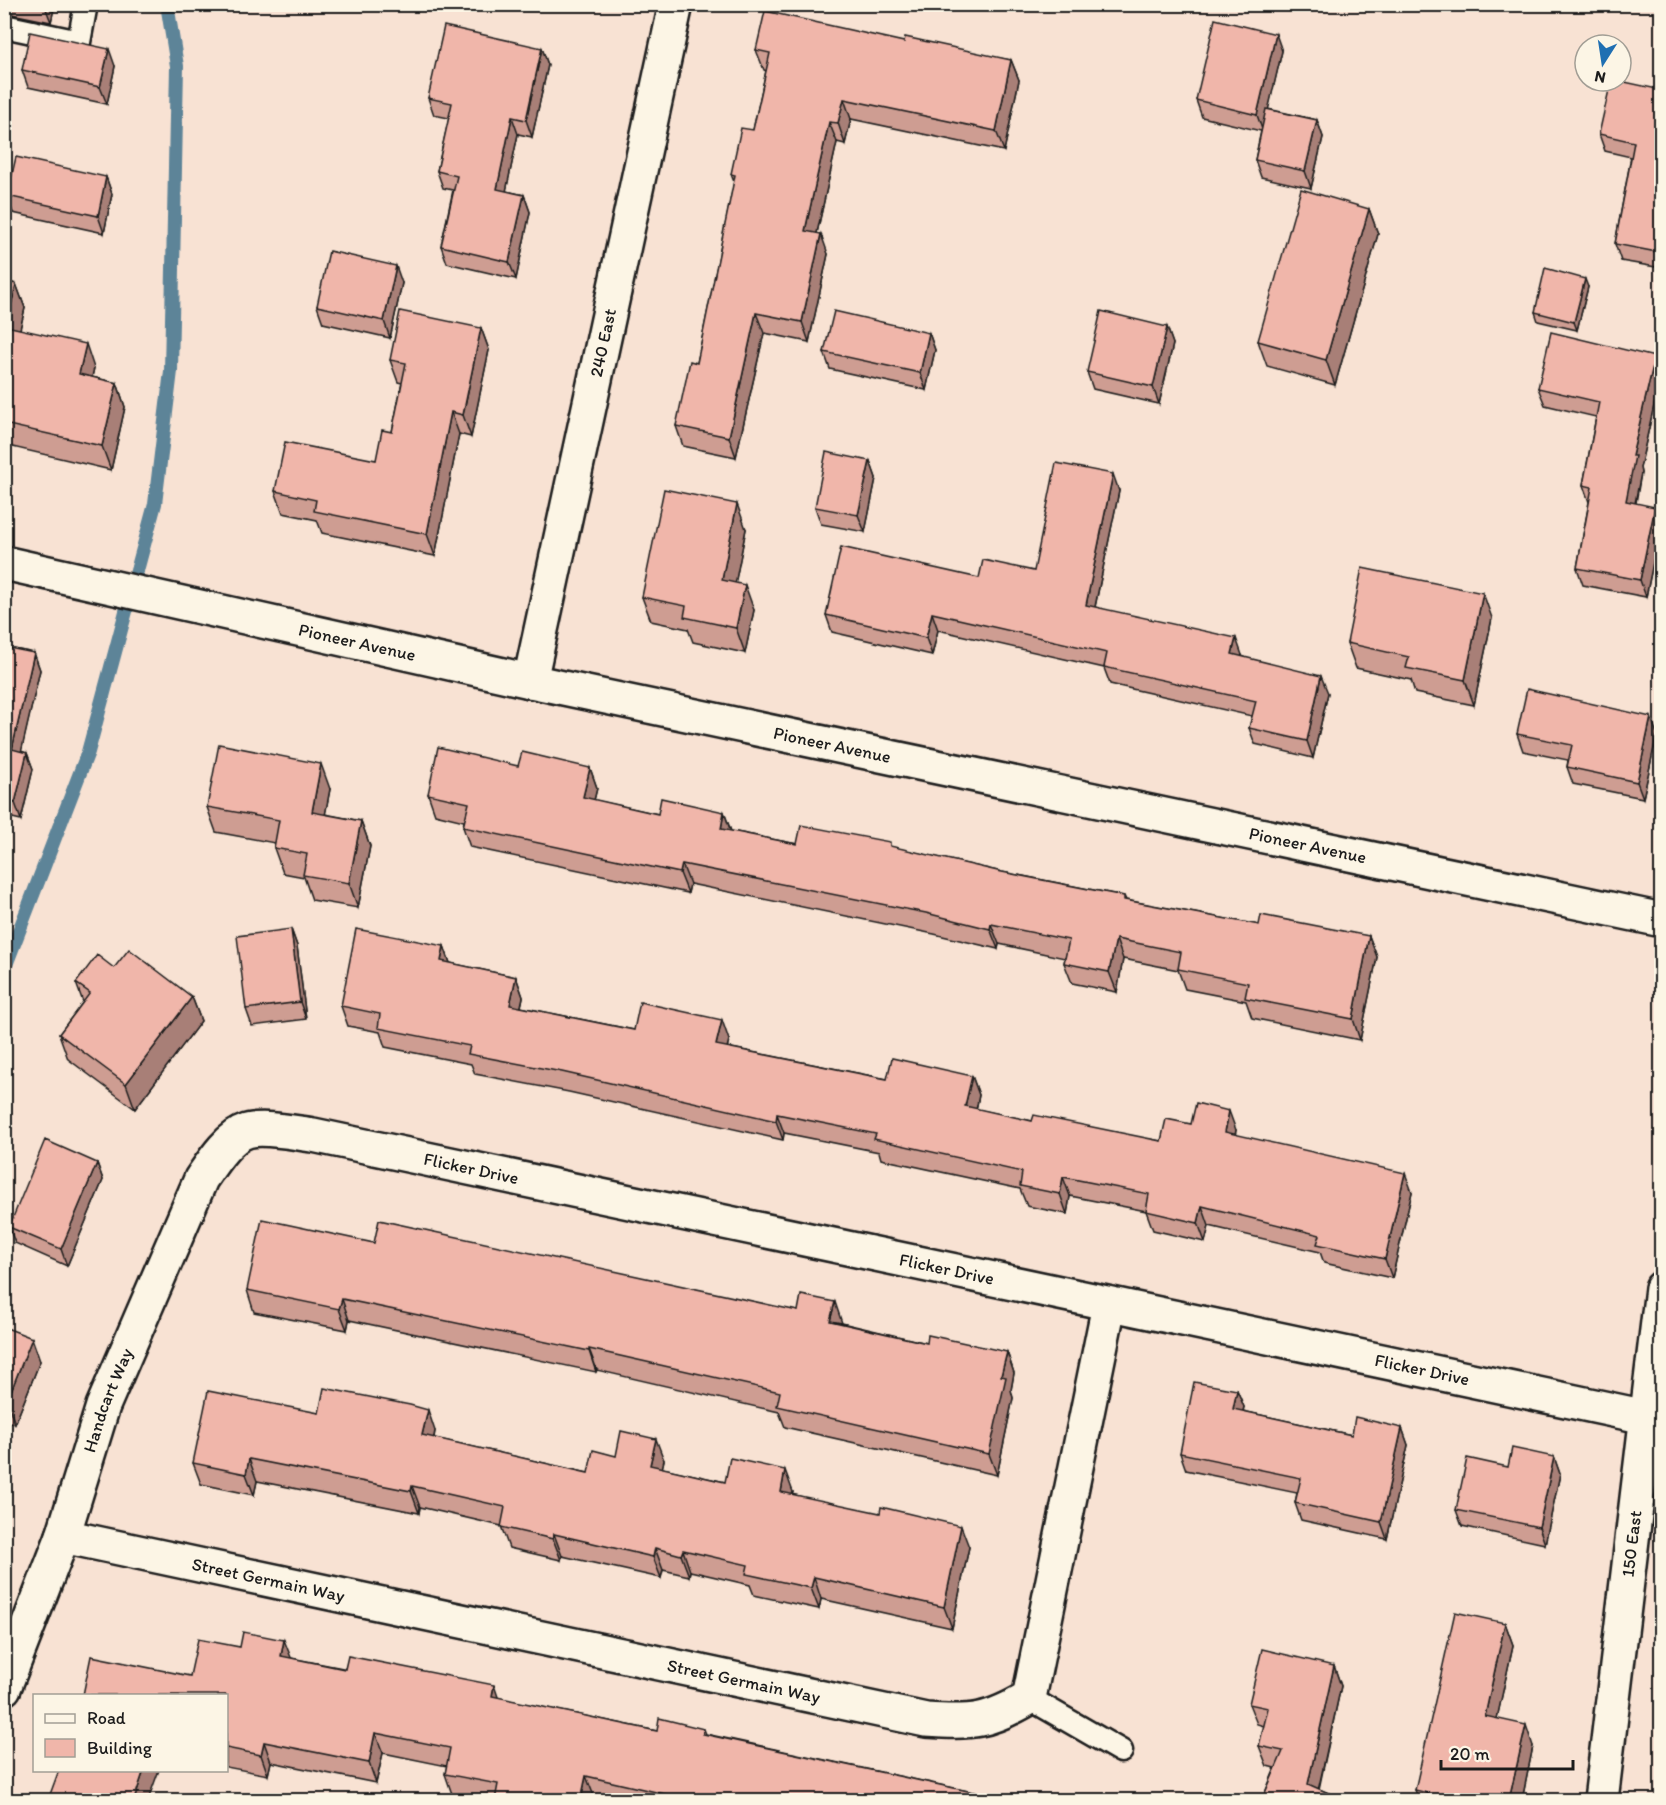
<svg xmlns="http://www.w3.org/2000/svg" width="1666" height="1805" font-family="Itim,sans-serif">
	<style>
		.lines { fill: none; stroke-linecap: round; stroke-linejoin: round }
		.stream { stroke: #5d8498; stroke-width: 14 }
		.service-casing { stroke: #1c1c1c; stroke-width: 27 }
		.minor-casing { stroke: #1c1c1c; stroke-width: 38 }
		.service { stroke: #fcf5e5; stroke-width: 22 }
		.minor { stroke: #fcf5e5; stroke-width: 33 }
		.wall { fill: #ce9d92; stroke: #1c1c1c; stroke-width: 1.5 }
		.shaded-wall { fill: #a87f77; stroke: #1c1c1c; stroke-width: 1.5 }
		.building { fill: #f0b6aa; stroke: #1c1c1c; stroke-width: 1.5 }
		.labels { text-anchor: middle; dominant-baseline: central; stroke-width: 5; stroke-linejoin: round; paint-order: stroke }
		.street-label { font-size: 18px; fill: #1c1c1c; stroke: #fcf5e5 }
	</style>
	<rect width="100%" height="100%" fill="#f8e2d3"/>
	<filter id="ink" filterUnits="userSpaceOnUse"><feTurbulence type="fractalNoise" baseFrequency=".0167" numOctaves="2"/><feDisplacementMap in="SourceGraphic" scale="12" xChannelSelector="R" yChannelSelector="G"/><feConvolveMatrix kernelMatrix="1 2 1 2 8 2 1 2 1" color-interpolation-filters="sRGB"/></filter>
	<g filter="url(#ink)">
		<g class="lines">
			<path class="stream" d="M4,970L88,752L155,504L171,371L177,66L167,4"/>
			<g class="service-casing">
				<path id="service" d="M4,26L79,42L86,4
					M1029,1698L1121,1751"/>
			</g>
			<g class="minor-casing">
				<g id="minor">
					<path id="s1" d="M4,563L530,681L1662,920"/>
					<path id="s2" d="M530,681L676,4"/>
					<path id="s3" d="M63,1536L926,1720C973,1723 988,1722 1029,1698L1109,1305"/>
					<path id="s4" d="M4,1688L63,1536L103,1406L201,1179C212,1163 228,1137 247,1131C264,1126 296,1133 313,1135L1646,1417"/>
					<path id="s5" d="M1601,1800L1662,1288"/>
				</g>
			</g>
			<use href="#service" class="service"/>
			<use href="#minor" class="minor"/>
		</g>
		<path class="wall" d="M4,4H55L51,22L7,13H4Z
			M904,42L1011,60L1019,80L1004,151L851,119L845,144L837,142L817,233L828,254L809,342L764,333L736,457L683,446L676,426L697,363L734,182L731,174L753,130L766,71L764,70L756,50Z
			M542,48L548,65L532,137L518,134L506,191L524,195L530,212L516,279L447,263L441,246L453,190L443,188L437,171L449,118L434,115L428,98Z
			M1282,51L1268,109L1317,120L1323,137L1311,188L1261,177L1255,160L1261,131L1202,117L1196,100Z
			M115,66L107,104L28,87L22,70Z
			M1662,90V268L1621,261L1615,244L1631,157L1605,151L1599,134Z
			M106,177L112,194L104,233L13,213L7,196Z
			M1369,209L1378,234L1335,385L1267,366L1258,341Z
			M4,281L16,284L25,308L20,329L94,368L92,377L117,383L125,407L111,470L4,445Z
			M402,283L390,338L323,323L317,306Z
			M1588,287L1577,330L1538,321L1535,312Z
			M1167,327L1173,344L1159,404L1093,389L1087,372Z
			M481,328L489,350L471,437L459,434L435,556L322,533L317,520L283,513L275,491L376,460L392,432L402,383L398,382L390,360Z
			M929,333L935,350L926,390L830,369L824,352Z
			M1661,374L1640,468L1641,473L1636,503L1661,523L1646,597L1583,585L1577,568L1589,502L1583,485L1596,417L1545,405L1538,388Z
			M870,461L876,478L865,532L821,524L815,507Z
			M1119,491L1095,607L1242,655V656L1328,693L1313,758L1255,744L1249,728L1252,716L1110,684L1104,668L938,630L932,655L832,632L826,615L979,578L1034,571Z
			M746,529L735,583L754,610L745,653L693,642L688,629L651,621L642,597Z
			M1492,618L1474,705L1415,693L1411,680L1356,668L1347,643Z
			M4,647L34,653L40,670L21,751L27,753L33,769L21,820L4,816Z
			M1517,734H1657L1643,798L1573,784L1567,767L1568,760L1523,751Z
			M518,766L590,768L597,788L594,800L658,814L724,812L731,831L797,844L892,847L1002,872L1124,896L1126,900L1259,925L1369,936L1377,957L1360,1040L1252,1018L1246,1001L1185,989L1178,970L1123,959L1117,992L1072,983L1064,963L1065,958L999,944L998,949L934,934L690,884L688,893L470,847L463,827L464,821L435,814L428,794Z
			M330,789L325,814L361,821L370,846L358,908L312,900L304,877L283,873L274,848L275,843L216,832L207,807Z
			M291,929L297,946L306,1019L252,1026L246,1009Z
			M444,946L450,963L516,977L523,997L521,1007L634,1030L729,1040L727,1047L887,1079L972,1076L979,1095L976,1109L1032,1121L1161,1141L1191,1124L1236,1130L1235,1135L1412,1192L1392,1278L1324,1263L1320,1252L1209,1226L1205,1242L1153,1230L1146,1211L1070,1196L1067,1214L1027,1206L1020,1189L881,1159L879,1152L784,1133L783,1140L569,1092L475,1074L471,1064L385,1047L380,1032L348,1026L341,1006Z
			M114,968L192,997L201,1021L135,1109L68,1059L59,1034L83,1002L76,983Z
			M97,1163L103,1180L67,1266L15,1243L9,1227Z
			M374,1243L842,1323L927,1343L1007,1352L1014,1373L1011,1390L1013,1398L997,1475L785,1427L779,1412L597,1370L596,1372L349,1320L347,1330L254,1312L247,1290Z
			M4,1327L40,1361L15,1424L4,1420Z
			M1237,1390L1244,1407L1243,1411L1352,1435L1402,1428L1408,1445L1387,1539L1301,1520L1295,1503L1297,1493L1186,1470L1180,1453Z
			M319,1413L435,1431L434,1438L588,1473L616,1456L664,1460L662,1468L725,1482L793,1492L792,1494L969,1547L952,1628L821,1599L819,1609L754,1595L750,1585L690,1571L689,1576L663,1570L661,1578L562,1556L561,1560L509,1548L501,1526L420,1507L419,1513L257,1481L254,1495L201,1484L193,1463Z
			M1554,1457L1560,1474L1545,1544L1462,1526L1456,1510Z
			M1505,1623L1513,1645L1497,1718L1533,1746L1522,1800H1419L1415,1790Z
			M291,1658L499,1698L657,1731L704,1729L706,1734L1005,1799L1006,1800H612L594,1796L593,1800H486L452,1794L445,1774L447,1766L383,1753L376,1783L271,1762L268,1775L226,1767V1695L190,1676Z
			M1334,1666L1341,1686L1319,1789L1345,1800H1262L1275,1768L1267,1766L1259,1746L1264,1726L1257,1724L1249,1704Z"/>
		<path class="shaded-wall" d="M44,4H55L51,22Z
			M1276,34L1282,51L1263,132L1257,115Z
			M542,48L548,65L532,137L526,120Z
			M109,49L115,66L107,104L100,87Z
			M1011,60L1019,80L1004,151L996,131Z
			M844,99L851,119L845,144L838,123Z
			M512,117L518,134L503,206L497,189Z
			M1317,120L1323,137L1311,188L1305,171Z
			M829,122L837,142L813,251L805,231Z
			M106,177L112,194L104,233L98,216Z
			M524,195L530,212L516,279L509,262Z
			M1369,209L1378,234L1335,385L1326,360Z
			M821,234L828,254L809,342L802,322Z
			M396,266L402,283L390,338L384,321Z
			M1585,279L1588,287L1577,330L1574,322Z
			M16,284L25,308L15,350L6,326Z
			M756,313L764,333L736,457L729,437Z
			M1167,327L1173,344L1159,404L1153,387Z
			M481,328L489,350L471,437L463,415Z
			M929,333L935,350L926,390L920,373Z
			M86,344L94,368L87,398L79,374Z
			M1655,357L1661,374L1640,468L1641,473L1632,518L1626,501L1632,456Z
			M117,383L125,407L111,470L102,446Z
			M451,412L459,434L435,556L427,534Z
			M870,461L876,478L865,532L858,515Z
			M1113,474L1119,491L1092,621L1086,605Z
			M737,504L746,529L731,605L722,580Z
			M1655,507L1661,523L1646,597L1640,580Z
			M745,585L754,610L745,653L736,628Z
			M1483,593L1492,618L1474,705L1465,680Z
			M932,613L938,630L932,655L926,638Z
			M1236,638L1242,655L1238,671L1232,654Z
			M34,653L40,670L18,766L12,749Z
			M1321,676L1328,693L1313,758L1307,741Z
			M1651,717L1657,734L1643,798L1637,782Z
			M27,753L33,769L21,820L15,803Z
			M321,764L330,789L321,837L312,812Z
			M590,768L597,788L590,817L583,797Z
			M724,812L731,832L721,829Z
			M361,821L370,846L358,908L349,883Z
			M682,864L690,884L688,893L680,873Z
			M991,924L999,944L998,949L990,929Z
			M291,929L297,946L306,1019L300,1002Z
			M1369,936L1377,957L1360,1040L1353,1019Z
			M1116,939L1123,959L1117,992L1109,972Z
			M444,946L451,966L441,961Z
			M516,977L523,997L517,1024L510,1005Z
			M192,997L201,1021L135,1109L126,1084Z
			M722,1020L729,1040L723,1064L716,1045Z
			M972,1076L979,1095L973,1126L965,1106Z
			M1229,1111L1236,1130L1232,1152L1225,1132Z
			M777,1114L784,1133L783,1140L776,1121Z
			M97,1163L103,1180L67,1266L61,1249Z
			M1405,1173L1412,1192L1392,1278L1385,1259Z
			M1063,1177L1070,1196L1067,1214L1060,1194Z
			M1202,1206L1209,1226L1205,1242L1198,1223Z
			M342,1299L349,1320L347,1330L339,1309Z
			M835,1302L842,1323L830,1321Z
			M32,1338L40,1361L15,1424L7,1401Z
			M589,1349L597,1370L596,1372L589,1351Z
			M1007,1352L1014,1373L1011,1390L1013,1398L997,1475L989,1454L1001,1376Z
			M1237,1390L1244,1407L1239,1426L1233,1409Z
			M428,1410L435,1431L430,1457L422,1435Z
			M1402,1428L1408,1445L1387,1539L1381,1522Z
			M656,1439L664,1460L658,1487L650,1465Z
			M1554,1457L1560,1474L1545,1544L1539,1527Z
			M249,1459L257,1481L254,1495L246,1474Z
			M785,1470L793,1492L788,1513L781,1492Z
			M412,1486L420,1507L419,1513L411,1491Z
			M961,1526L969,1547L952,1628L944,1607Z
			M554,1534L562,1556L561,1560L553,1539Z
			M655,1548L663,1570L661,1578L653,1557Z
			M683,1550L690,1571L689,1576L681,1555Z
			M814,1577L821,1599L819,1609L811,1588Z
			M1505,1623L1513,1645L1493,1737L1485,1716Z
			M284,1640L292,1660L281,1656Z
			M1334,1666L1341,1686L1316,1800L1308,1784Z
			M494,1685L501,1706L492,1696Z
			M1526,1725L1533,1746L1522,1800H1509Z
			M375,1733L383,1753L376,1783L369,1763Z
			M264,1742L271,1762L268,1775L261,1755Z
			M144,1770H159L148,1800H134Z
			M586,1776L594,1796L593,1800H581Z"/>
		<path class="building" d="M765,11L904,42L905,37L1011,60L996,131L844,99L838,123L829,122L805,231L821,234L802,322L756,313L729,437L676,426L690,361L697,363L735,175L731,174L741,128L753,130L770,53L756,50Z
			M1215,19L1276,34L1257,115L1196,100Z
			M444,26L542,48L526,120L512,117L497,189L524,195L509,262L441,246L457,176L437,171L452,103L428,98Z
			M30,32L109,49L100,87L22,70Z
			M1611,81H1620L1662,90V253L1615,244L1634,142L1599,134Z
			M1266,109L1317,120L1305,171L1255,160Z
			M16,157L106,177L98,216L7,196Z
			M1301,189L1369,209L1326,360L1258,341Z
			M329,251L396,266L384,321L317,306Z
			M1545,268L1585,279L1574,322L1535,312Z
			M4,281L16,284L6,326L86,344L79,374L117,383L102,446L4,424Z
			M400,311L481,328L463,415L451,412L427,534L314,511L316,500L275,491L285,442L376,460L382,430L392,432L406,363L390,360Z
			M834,311L929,333L920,373L824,352Z
			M1101,311L1167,327L1153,387L1087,372Z
			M1551,332L1655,357L1632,456H1635L1626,501L1655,507L1640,580L1577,568L1592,487L1583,485L1599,402L1538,388Z
			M826,452L870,461L858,515L815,507Z
			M1056,463L1113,474L1086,605L1236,638L1232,654L1321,676L1307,741L1249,728L1256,701L1104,667L1107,653L932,613L926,638L826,615L841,547L979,578L983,560L1034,571Z
			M664,489L737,504L722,580L745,585L736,628L684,617L686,606L642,597Z
			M1362,568L1483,593L1465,680L1406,668L1409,657L1347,643Z
			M4,647L34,653L12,749L27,753L15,803L4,801Z
			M1527,689L1651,717L1637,782L1567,767L1572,745L1517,734Z
			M219,744L321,764L312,812L361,821L349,883L303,875L307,854L274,848L279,820L207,807Z
			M438,747L518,766L522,752L590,768L583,797L658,814L661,798L724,812L721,829L797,844L801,825L890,842V846L1002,872L1124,896V900L1259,925L1261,915L1369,936L1353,1019L1245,998L1248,983L1178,969L1181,952L1116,939L1109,972L1064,963L1069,940L991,924L990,929L926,913L682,864L680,873L463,827L469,803L428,794Z
			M291,929L300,1002L246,1009L237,936Z
			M356,929L444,946L441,961L516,977L510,1005L634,1030L640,1002L722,1020L716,1045L887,1079L892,1058L972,1076L965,1106L1032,1121L1034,1115L1161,1141L1166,1119L1191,1124L1196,1103L1229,1111L1225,1132L1405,1173L1385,1259L1317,1244L1320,1235L1202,1206L1198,1223L1146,1211L1149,1194L1063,1177L1060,1194L1020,1186L1022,1172L874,1139L876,1134L777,1114L776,1121L562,1072L468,1054L470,1046L378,1028L380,1014L341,1006Z
			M129,949L192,997L126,1084L59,1034L90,993L76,983L97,955L114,968Z
			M45,1140L97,1163L61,1249L9,1227Z
			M262,1219L374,1243L379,1220L798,1311L801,1295L835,1302L830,1321L927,1343L928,1335L1007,1352L1001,1376L1006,1377L989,1454L777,1406L780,1392L589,1349V1351L342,1299L339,1309L247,1290Z
			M4,1327L32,1338L7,1401L4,1400Z
			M1194,1382L1237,1390L1233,1409L1352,1435L1355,1417L1402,1428L1381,1522L1295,1503L1301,1478L1180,1453Z
			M324,1388L410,1405L428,1410L422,1435L588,1473L593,1450L616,1456L621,1431L656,1439L650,1465L725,1482L730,1458L785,1470L781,1492L880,1513L881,1507L961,1526L944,1607L814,1577L811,1588L746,1574L748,1565L683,1550L681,1555L655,1548L653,1557L554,1534L553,1539L501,1527L505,1507L412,1486L411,1491L249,1459L246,1474L193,1463L208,1391L319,1413Z
			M1512,1448L1554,1457L1539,1527L1456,1510L1467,1458L1508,1467Z
			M1455,1612L1505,1623L1485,1716L1526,1725L1509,1800H1427L1428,1793L1415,1790Z
			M243,1632L284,1640L281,1656L345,1669L348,1656L494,1685L492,1696L657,1731L659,1718L704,1729L703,1734L1005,1799V1800H691L586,1776L581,1800H495L498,1784L445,1774L450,1748L375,1733L369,1763L264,1742L261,1755L226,1748V1695H83L91,1656L190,1676L198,1639L240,1647Z
			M1262,1649L1334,1666L1308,1784L1344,1800H1262L1283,1751L1259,1746L1268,1708L1249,1704Z
			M59,1770H144L134,1800H48Z"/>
	</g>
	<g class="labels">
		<g class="street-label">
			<text stroke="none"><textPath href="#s2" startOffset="346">240 East</textPath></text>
			<text stroke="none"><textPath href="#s1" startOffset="362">Pioneer Avenue</textPath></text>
			<text stroke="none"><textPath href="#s1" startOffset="848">Pioneer Avenue</textPath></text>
			<text stroke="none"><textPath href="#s1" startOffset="1334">Pioneer Avenue</textPath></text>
			<text stroke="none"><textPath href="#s4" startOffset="842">Flicker Drive</textPath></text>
			<text stroke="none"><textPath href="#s4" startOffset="1328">Flicker Drive</textPath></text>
			<text stroke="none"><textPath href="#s4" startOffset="1814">Flicker Drive</textPath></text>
			<text stroke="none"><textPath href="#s4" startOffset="306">Handcart Way</textPath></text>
			<text stroke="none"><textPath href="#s5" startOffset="258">150 East</textPath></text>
			<text stroke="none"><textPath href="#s3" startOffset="210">Street Germain Way</textPath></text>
			<text stroke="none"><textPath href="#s3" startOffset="696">Street Germain Way</textPath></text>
		</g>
	</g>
	<rect width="1666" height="1805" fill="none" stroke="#fcf5e5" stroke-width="24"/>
	<rect x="12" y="12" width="1642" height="1781" fill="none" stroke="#1c1c1c" stroke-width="2" filter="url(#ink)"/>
	<rect x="33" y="1694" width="195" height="78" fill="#fcf5e5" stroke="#a29e95" stroke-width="1.5"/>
	<rect x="45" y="1714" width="30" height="9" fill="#fcf5e5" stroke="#a29e95" stroke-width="1.5"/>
	<text x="87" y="1724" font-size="18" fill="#1c1c1c">Road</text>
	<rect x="45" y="1739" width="30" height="18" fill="#f0b6aa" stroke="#a29e95" stroke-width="1.5"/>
	<text x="87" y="1754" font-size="18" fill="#1c1c1c">Building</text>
	<g transform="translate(1603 63) rotate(192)"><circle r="28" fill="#fcf5e5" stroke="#a29e95" stroke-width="1.5"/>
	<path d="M0-4.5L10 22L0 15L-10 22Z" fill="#1f6fb2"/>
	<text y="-9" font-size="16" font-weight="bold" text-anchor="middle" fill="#1c1c1c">N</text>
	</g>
	<path d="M1441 1760v9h132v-9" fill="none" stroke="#1c1c1c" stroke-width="3"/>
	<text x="1450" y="1760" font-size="18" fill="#1c1c1c" stroke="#fcf5e5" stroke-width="4.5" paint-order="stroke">20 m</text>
</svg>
